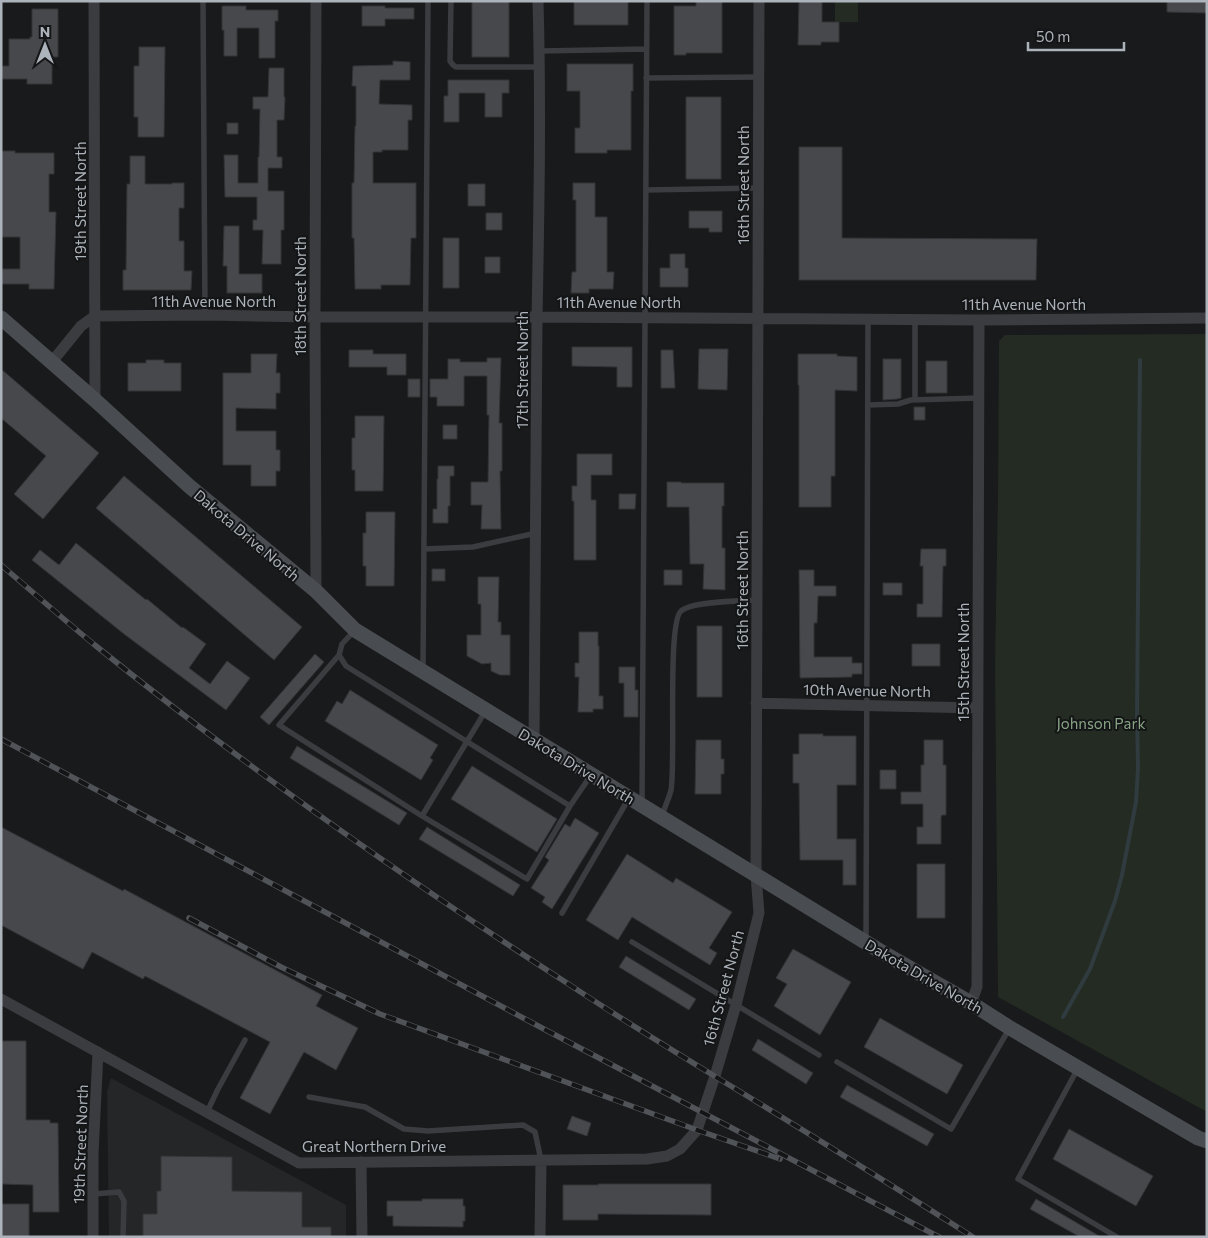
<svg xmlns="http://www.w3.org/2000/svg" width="1208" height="1238" font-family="Commissioner,sans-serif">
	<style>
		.built { fill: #252628 }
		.green { fill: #242b23 }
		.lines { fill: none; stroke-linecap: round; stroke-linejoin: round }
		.stream { stroke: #303b3f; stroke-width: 4 }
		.building { fill: #46484b; stroke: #333437 }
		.lane { stroke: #3b3c40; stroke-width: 5.5 }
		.street { stroke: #3b3c40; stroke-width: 11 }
		.secondary { stroke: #494c50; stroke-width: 15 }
		.rail-casing { stroke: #505357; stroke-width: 5.5 }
		.rail { stroke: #141516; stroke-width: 4; stroke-dasharray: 11; stroke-linecap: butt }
		.labels { text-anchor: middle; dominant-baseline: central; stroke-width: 4; stroke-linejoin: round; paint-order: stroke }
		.street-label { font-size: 15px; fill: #adb3ba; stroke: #141516 }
		.park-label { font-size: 15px; fill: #88a485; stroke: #141516 }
	</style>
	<rect width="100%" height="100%" fill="#191a1b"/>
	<path class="built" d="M111,1078L346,1205V1237H109L107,1092Z"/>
	<path class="green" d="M835,1H858V22H835Z
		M1207,334V1112L998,997L995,663L998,495L999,341L1005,335Z"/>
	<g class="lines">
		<path class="stream" d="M1063,1017L1090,969L1115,901L1122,875L1136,802L1138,768L1137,715L1140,360"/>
	</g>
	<path class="building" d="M472,1H509V57H472Z
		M574,1H628V25H574Z
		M696,1H722V53H686V55H674V6H696Z
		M799,1H822V22H839V42H821V45H798Z
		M1167,1H1207V13L1167,12Z
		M222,6H246V10H278V21H275V58H259V28H237V56H224V30H222Z
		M362,6H385V8H414V19H385V26H362Z
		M32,9H58V57H52V84H27V79H1V66H9V39H30V37H32Z
		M139,47H165L164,137H138V117H134V66H139Z
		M393,61L410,62V80H380L379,104L412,105V120H408V150H382V152H373V183H416V238H411L410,285H381V289H355L354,238H352V183H354L355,126H356V86H352L353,66L393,65Z
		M567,64H633V91H631V150H607V153H575V128H580V91H567Z
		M269,68H284V97H285L284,120H277V157H282V168H268V191H284V230H281V264H262L263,230H253V220H257V197H225L224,155H238V183H258V157H259L260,109H253V97H268Z
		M448,80H509V93H502V117H485V93H459V122H444V96H448Z
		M686,97H721V179H686Z
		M227,123H238V134H227Z
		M799,147H842V238L1037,239L1036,280H799Z
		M1,151H15V153H54V174H49V212H56L54,289H29V284H1L2,269H20V237H1Z
		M130,156H145V184H172V183H184V208H179V241H184V271H192L191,290H123V270H126L127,184H130Z
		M573,183H595V217H607V272H614L613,289H589V293H571L572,272H576V200H573Z
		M468,184H485V206H468Z
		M689,211H722V232H709V228H689Z
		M486,213H502V230H486Z
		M224,226H239V274H262V293H227V266H223Z
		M443,238H459V288H443Z
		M670,254H685V268H688V287H660V268H670Z
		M485,257H500V273H485Z
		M572,347H632V387H617V367L572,366Z
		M699,349H728L727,390L698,389Z
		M349,350H373V354H406V375H387V367H349Z
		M661,350H673L675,388H661Z
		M251,354H277L276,373H280V393H276V409L236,408V431H276V450H280V471H276V486H251V465H223V373H251Z
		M798,354H837V356L857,357V391L835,390V476H831V507H799V385H798Z
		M487,358H501L499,423H502V471H500L501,529H481L482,505H471V482H488L489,415H487V376H464V406H437V397H430V379H448V359H460V362H487Z
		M883,359H901V398L897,399L883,400Z
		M146,360H164V363H181V391H128V363H146Z
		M926,361H947V393H926Z
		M1,369L99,453L43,519L14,494L46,456L1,418Z
		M408,379H420V397H408Z
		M914,407H925V420H914Z
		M355,416H384L383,491H355V470H352V438H355Z
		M443,425H457V439H443Z
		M577,454H612V475H591V500H596V560H574V501H572V486H577Z
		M438,466H454V476H450V506H448V523H433V509H437V479H438Z
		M124,476L302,627L274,660L96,508Z
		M667,482H681V483H724V506H722V548H725V590L703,589L704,564H690L689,507H667Z
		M619,494H636L635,509H619Z
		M366,512H395L394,586H366V566H363V533H366Z
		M76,543L146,600L147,599L182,628L183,627L206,644L189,668L210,684L227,661L250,678L226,710L124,634L32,560L40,550L59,565Z
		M921,549H946V566H943L942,617H917V604H923V566H920Z
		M432,569H445V581H432Z
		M664,570H682V585H664Z
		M799,570H814V586H836V596H818L817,623H814V657H852V663H862V674H852V677L800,678Z
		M478,577H499L498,622H501V635H510V675H500L491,671V663L482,664L467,656V635H481V604H478Z
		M883,583H902V595H883Z
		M697,626H722V697H697Z
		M579,632H598V646H599V696H603V709H593V712H578L579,677H575V663H579Z
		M912,644H940V666H912Z
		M315,654L324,662L269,725L260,717Z
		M619,667H635V690H638V717H624V683H619Z
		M350,690L438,745L430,758L433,760L421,780L325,721L337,701L342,704Z
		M799,734H823V736H856V785H837V839H856V885H843V860H800L799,783H793V754H799Z
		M696,740H721V759H724V774H721V794H695Z
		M924,740H943V765H946V815H942L941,817V844H917V827H923V804H901V792H921V765H924Z
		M297,746L407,813L399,825L290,758Z
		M472,766L557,819L537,852L451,799Z
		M880,770H896V789H880Z
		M575,818L599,833L552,909L542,902L545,897L531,888L549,860L545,857L565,824L570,827Z
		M1,827L123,891L124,889L322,995L316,1006L358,1028L336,1070L304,1052L270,1114L240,1098L270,1042L145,976L143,979L92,952L83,969L1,925Z
		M427,827L520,885L513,896L419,839Z
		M627,854L673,883L676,878L732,912L709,948L717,953L710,965L632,917L618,940L586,920Z
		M917,864H945V918H917Z
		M793,949L851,982L820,1035L774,1006L787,984L776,978Z
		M626,956L696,999L689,1010L619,967Z
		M880,1018L963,1065L947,1094L864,1047Z
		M758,1039L813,1073L806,1084L752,1050Z
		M1,1041H26V1120H50V1123H58L59,1212H33V1185L2,1184Z
		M847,1085L934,1134L927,1146L840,1097Z
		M572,1116L591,1123L587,1136L567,1129Z
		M1069,1129L1153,1176L1136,1206L1053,1159Z
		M161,1156L232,1157V1191L302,1192V1227H331V1237H143V1214H157V1191H161Z
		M598,1184H711V1215L598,1214V1220H563V1185H598Z
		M422,1199H463V1206H465V1221H463V1227L393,1226V1216H387V1201H422Z
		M1036,1199L1101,1237H1080L1030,1209Z
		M1,1204H29V1237H1Z"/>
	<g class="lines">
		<path class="lane" d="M203,1L205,315
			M451,1L450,61L453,65L456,67H540
			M540,51L646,49
			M646,78L759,77
			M646,190L758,188
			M915,319V400
			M868,405L898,404L911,400L979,398
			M424,549L473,547L536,533
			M354,631L342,644L339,655L346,666L570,806L591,775
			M339,655L279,725L422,816L527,879L570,806
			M423,670L428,1
			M642,804L647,1
			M662,815C665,807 669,798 671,790C676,762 667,623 681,611C692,601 741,601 757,600
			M422,816L486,710
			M562,913L629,798
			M866,940L868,319
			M632,942L819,1055
			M837,1062L951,1129L1009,1029
			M1078,1068L1018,1179L1117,1237
			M309,1097L365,1107L404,1129L428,1131L523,1125L535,1132L541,1160
			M207,1112L218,1089L245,1040
			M93,1194L119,1192L124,1201L123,1237"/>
		<path class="street" d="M94,1L95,400
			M316,1L315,317L316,591
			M51,363L81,326L95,316L205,315L315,317H537L979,320L1207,318
			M756,703L978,708
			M534,740C535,599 536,459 537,318C539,212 541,107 538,1
			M1,999L299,1163L647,1159L667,1156L680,1149L697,1130L715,1076L736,1005L759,913L756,875L759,1
			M971,1003L977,987L979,320
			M361,1162L362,1237
			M93,1237V1154L98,1052
			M540,1237L541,1160"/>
		<path class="secondary" d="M1,318L95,400L189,486L316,591L355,630L880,951L971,1003L1010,1028L1198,1138L1207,1141"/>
		<g class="rail-casing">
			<path id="rail" d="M1,565C33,592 64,620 96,646C247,768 407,880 570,985C618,1017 667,1047 716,1077C802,1129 888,1183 973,1237
				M1,739L542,1028L939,1237
				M189,918L281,967L380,1014L697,1130L780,1159"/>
		</g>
		<use href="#rail" class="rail"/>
	</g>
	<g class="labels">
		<g class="street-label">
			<text transform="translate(743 185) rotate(-90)">16th Street North</text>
			<text transform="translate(80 201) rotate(-90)">19th Street North</text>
			<text transform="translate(300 296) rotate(-90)">18th Street North</text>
			<text x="214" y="301">11th Avenue North</text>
			<text x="619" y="302">11th Avenue North</text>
			<text x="1024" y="304">11th Avenue North</text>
			<text transform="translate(522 370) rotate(-90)">17th Street North</text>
			<text transform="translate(247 535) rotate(40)">Dakota Drive North</text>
			<text transform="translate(742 590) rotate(-90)">16th Street North</text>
			<text transform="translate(963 662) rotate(-90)">15th Street North</text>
			<text transform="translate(867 690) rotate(1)">10th Avenue North</text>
			<text transform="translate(577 766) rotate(31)">Dakota Drive North</text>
			<text transform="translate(924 976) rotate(30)">Dakota Drive North</text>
			<text transform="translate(723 988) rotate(-75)">16th Street North</text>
			<text transform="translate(80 1144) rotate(-88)">19th Street North</text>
			<text x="374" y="1146">Great Northern Drive</text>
		</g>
		<g class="park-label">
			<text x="1101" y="723">Johnson Park</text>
		</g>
	</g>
	<rect width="1208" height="1238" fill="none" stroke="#adb3ba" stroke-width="5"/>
	<g transform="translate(45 45)" stroke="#141516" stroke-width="4" paint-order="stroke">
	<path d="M0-4L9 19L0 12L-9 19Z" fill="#adb3ba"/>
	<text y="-8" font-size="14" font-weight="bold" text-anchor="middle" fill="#adb3ba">N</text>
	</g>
	<path d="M1028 42v8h96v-8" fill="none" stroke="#adb3ba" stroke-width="2.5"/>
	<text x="1036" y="42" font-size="15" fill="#adb3ba" stroke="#141516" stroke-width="4" paint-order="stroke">50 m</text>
</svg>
